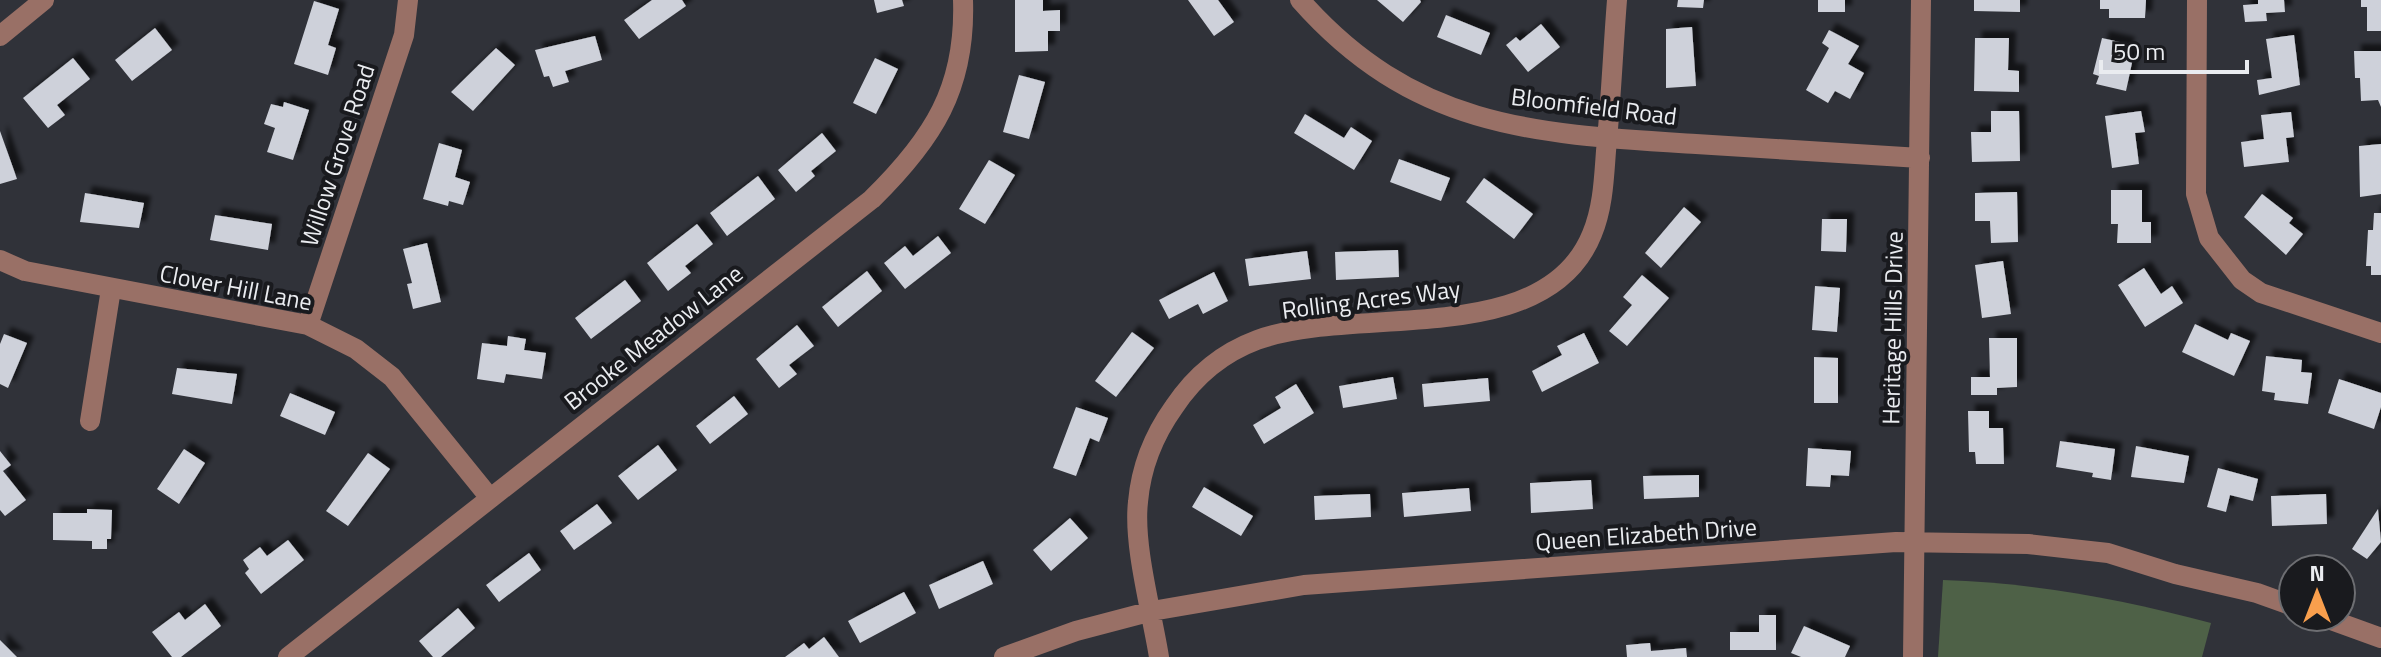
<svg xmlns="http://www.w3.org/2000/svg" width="2381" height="657" font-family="'Titillium Web',sans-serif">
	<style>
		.green { fill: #4e6147 }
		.building { fill: #ced1da; filter: url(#shadow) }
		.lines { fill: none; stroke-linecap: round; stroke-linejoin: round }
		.minor { stroke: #997066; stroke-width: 20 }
		.labels { text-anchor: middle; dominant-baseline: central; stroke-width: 8; stroke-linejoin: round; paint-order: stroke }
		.street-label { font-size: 24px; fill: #eaecf0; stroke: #191a1e }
	</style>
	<defs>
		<filter id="shadow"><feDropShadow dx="7" dy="-7" stdDeviation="2" flood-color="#0009"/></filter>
	</defs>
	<rect width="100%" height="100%" fill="#303239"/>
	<path class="green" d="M1943,580C2036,583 2122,599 2211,623L2202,657H1938Z"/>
	<path class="building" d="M652,0H682L686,6L639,39L624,20Z
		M874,0H902L904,6L877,13Z
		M1015,0H1043V11L1060,10V31H1048V51L1015,52Z
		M1188,0H1218L1234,22L1214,36Z
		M1377,0H1420L1421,2L1403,22Z
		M1678,0H1704L1703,8L1677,7Z
		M1818,0H1845V12H1818Z
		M1974,0H2020V12L1974,11Z
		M2100,0H2146L2145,18H2109V9H2100Z
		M2258,0H2284L2285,12L2266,13L2267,21L2245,22L2243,5L2258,4Z
		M2361,0H2381V31H2367V7H2361Z
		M314,1L339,9L328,45L336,48L328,75L294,64Z
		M1446,15L1490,33L1481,55L1437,37Z
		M1541,24L1560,47L1528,72L1506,45L1516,37L1520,41Z
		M1692,27L1696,86L1666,88V29Z
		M155,28L172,50L132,81L115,60Z
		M1829,30L1859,46L1848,64L1864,73L1850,99L1835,91L1828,103L1806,90L1829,48L1822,43Z
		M2294,35L2300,85L2259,95L2257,80L2272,78L2266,39Z
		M595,36L602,60L565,71L569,82L553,87L549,76L544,77L535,50Z
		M1975,38H2009L2008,70L2019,71V92L1974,91Z
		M2102,38L2128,44L2125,55L2133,58L2126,91L2096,84L2099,76L2093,74Z
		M496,48L515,65L473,111L451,92Z
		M2354,51H2381V107L2378,100L2361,101L2360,78H2355Z
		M73,58L90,79L57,105L65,115L48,128L23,98Z
		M875,58L898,69L876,114L853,103Z
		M1019,75L1045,82L1029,139L1003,132Z
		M284,102L309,110L293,160L267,152L275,128L264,124L271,104L283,107Z
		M1991,111H2019L2020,161L1972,162L1971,132H1991Z
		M2141,111L2145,132L2135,133L2139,164L2112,168L2105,116Z
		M2291,112L2294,137L2286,138L2289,162L2244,167L2241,142L2264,139L2261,115Z
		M1305,114L1344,138L1351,127L1372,141L1354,170L1294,133Z
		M0,131L17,179L0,184Z
		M822,133L836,151L811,171L815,176L796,192L778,170Z
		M439,143L462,150L455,177L470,182L463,205L449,201L448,206L423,199Z
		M2381,144V194L2360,197L2359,146Z
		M1399,159L1450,178L1441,201L1390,182Z
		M989,160L1015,175L985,224L959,209Z
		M758,176L775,199L727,236L710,213Z
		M1484,178L1533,214L1514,239L1466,202Z
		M2111,190H2142V222H2151V243H2117L2118,224H2111Z
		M2017,192L2018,242L1991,243L1990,221H1975V193Z
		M85,193L144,203L139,228L80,222Z
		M2262,194L2293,218L2289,223L2303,234L2286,255L2244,217Z
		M1684,207L1701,222L1661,268L1645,253Z
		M2374,213H2381V275H2371V266H2366L2368,230H2373Z
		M215,215L272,224L268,250L210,240Z
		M1822,219H1847L1846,252L1821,251Z
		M697,224L713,244L685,266L691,273L668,291L647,263Z
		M938,236L951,253L905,289L884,263L905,246L913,256Z
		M427,243L441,302L413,309L407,284L412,283L403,249Z
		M1398,250L1399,277L1336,280L1335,252Z
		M1307,251L1311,279L1249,286L1245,259Z
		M2003,261L2011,314L1982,318L1975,265Z
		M2144,268L2161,294L2172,286L2183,303L2145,327L2118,285Z
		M867,271L882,291L838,327L822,307Z
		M1214,272L1228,301L1203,314L1198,304L1169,319L1159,300Z
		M1642,275L1669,298L1627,346L1609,331L1632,305L1623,297Z
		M625,280L641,301L591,339L575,318Z
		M1815,286L1840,288L1837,332L1812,330Z
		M2195,324L2228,340L2231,333L2250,341L2234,376L2182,352Z
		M797,325L814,346L789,365L797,374L779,388L756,359Z
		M1132,332L1154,348L1116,397L1095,381Z
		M1584,333L1599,363L1542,392L1532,371L1562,355L1557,346Z
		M4,334L27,343L8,388L0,384V344Z
		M508,336L526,339L524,350L546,353L542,379L506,374L504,383L477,379L482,343L507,346Z
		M1989,338H2017V387L1997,388V395H1971V377H1990Z
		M2266,356L2302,360L2301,372L2312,373L2308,404L2274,400L2275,393L2262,391Z
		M1814,357L1838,358V403H1814Z
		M177,368L237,374L232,404L172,394Z
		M1393,377L1397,399L1343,408L1339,386Z
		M1488,378L1490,401L1424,407L1422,384Z
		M2339,379L2381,393V407L2374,429L2328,413Z
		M1296,384L1314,413L1264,444L1253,425L1281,408L1275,397Z
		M290,393L335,412L325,435L280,416Z
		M734,396L748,414L710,444L696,426Z
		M1076,407L1108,418L1099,442L1090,438L1076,476L1053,468Z
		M1968,411H1989V428H2003L2004,464H1976L1975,452H1969Z
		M2060,441L2115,449L2111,480L2092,477L2093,473L2056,467Z
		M658,445L677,470L638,500L618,476Z
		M2136,446L2189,456L2184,483L2131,477Z
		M1808,448L1851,451L1849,476L1831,475L1830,487L1806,486Z
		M184,449L205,463L179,504L157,489Z
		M0,451L11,465L3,471L26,500L5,516L0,510Z
		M368,453L390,469L348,526L326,511Z
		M2218,468L2258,479L2253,501L2230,495L2226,512L2207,507Z
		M1699,475V497L1644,499L1643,476Z
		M1591,480L1593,509L1531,513L1530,483Z
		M1204,487L1253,516L1241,536L1192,507Z
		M1469,488L1471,511L1404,517L1402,493Z
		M1370,494L1371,517L1315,520L1314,496Z
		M2326,494L2327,524L2272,526L2271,496Z
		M597,504L612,523L574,550L560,531Z
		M87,509L112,510L111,539H107V549H92V541L53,540V513H87Z
		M2378,509L2381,542L2367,559L2352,549Z
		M1070,518L1088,538L1051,571L1033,550Z
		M288,540L304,560L261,594L245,573L249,569L243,560L260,547L267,556Z
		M529,553L541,570L499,602L486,585Z
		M983,561L993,584L939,609L929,585Z
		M904,592L916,613L860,643L848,621Z
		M205,604L221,626L181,657H172L152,632L179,612L185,620Z
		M458,608L475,628L441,657H433L419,641Z
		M1759,615H1776V650H1730V632H1759Z
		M1804,626L1850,646L1845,657H1801L1791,653Z
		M824,637L839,657H785L804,643L809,649Z
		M0,640L17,657H0Z
		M1650,643L1651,651L1686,648L1687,657H1627L1626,645Z"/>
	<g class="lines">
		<path class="minor" d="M1300,0C1414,129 1535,134 1696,144C1770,148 1845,153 1920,158
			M2197,0L2196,194L2209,238L2242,280L2261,293L2381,333
			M0,36L44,0
			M0,260L25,271L308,325L356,349L392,377L490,498
			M308,325L404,35L408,0
			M90,421L111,289
			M2323,617L2381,638
			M288,657L872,199C933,139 966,88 963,0
			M1004,657L1076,631L1152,611L1304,585L1896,542L2028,544L2108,553L2175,574L2257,593L2293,606
			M1159,657C1152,613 1133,545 1138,502C1141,467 1154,435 1174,407C1194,377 1222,353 1257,340C1355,304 1545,351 1592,234C1603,208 1604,178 1606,151C1611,101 1613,50 1617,0
			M1913,657L1921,0"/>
	</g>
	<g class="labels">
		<g class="street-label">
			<text transform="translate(1594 106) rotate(7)">Bloomfield Road</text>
			<text transform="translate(337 155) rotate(-72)">Willow Grove Road</text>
			<text transform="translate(236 287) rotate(11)">Clover Hill Lane</text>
			<text transform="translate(1371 299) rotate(-7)">Rolling Acres Way</text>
			<text transform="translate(1892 328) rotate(-89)">Heritage Hills Drive</text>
			<text transform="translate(653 337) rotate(-38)">Brooke Meadow Lane</text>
			<text transform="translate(1646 534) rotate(-4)">Queen Elizabeth Drive</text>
		</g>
	</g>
	<g transform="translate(2317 593)"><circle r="38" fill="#191a1e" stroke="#6d6e72" stroke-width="2"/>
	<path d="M0-6L14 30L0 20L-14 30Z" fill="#f99f4d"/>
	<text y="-12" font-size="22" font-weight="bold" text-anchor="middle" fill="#eaecf0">N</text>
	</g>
	<path d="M2101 60v12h146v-12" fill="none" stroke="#eaecf0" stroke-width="4"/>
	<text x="2113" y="60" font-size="24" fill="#eaecf0" stroke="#191a1e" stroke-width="6" paint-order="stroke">50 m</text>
</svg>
